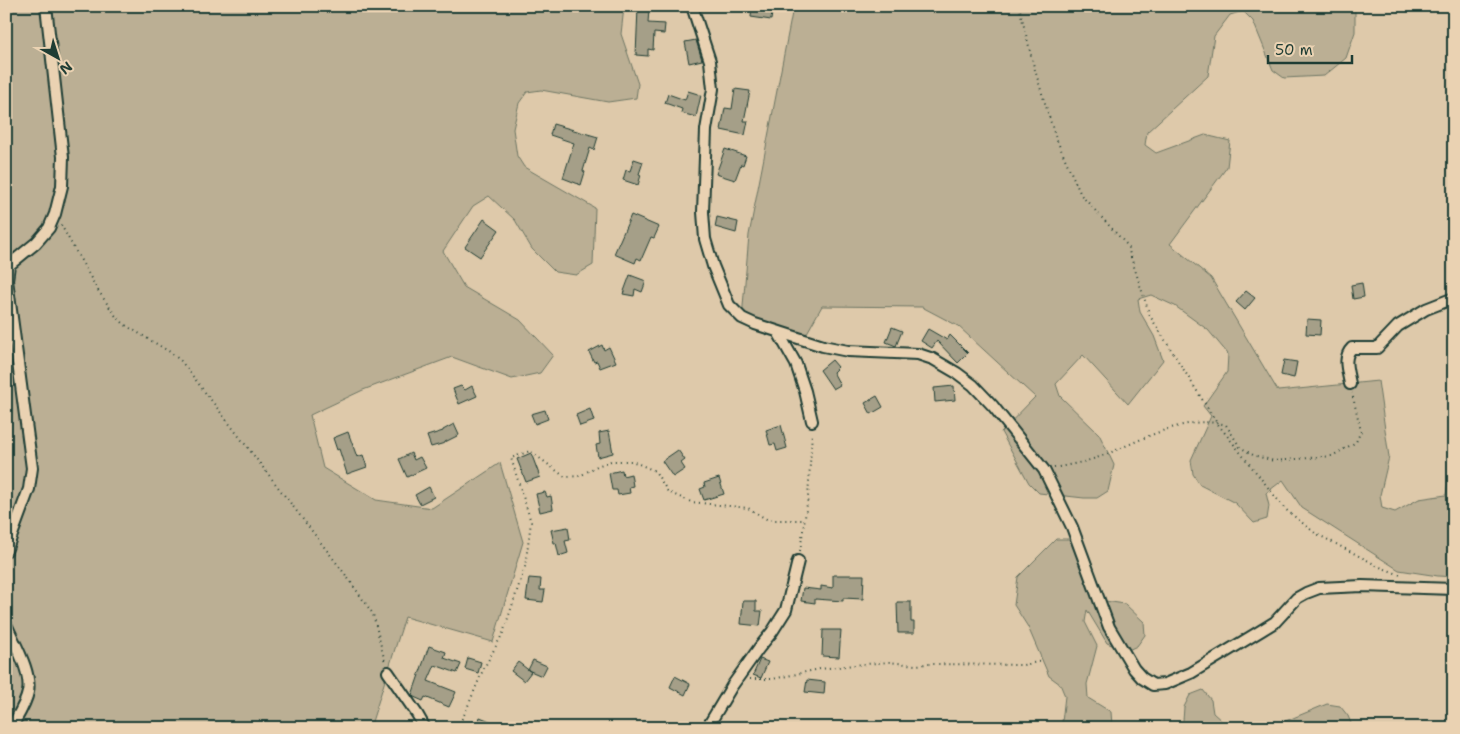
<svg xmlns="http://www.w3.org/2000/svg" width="1460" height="734" font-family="'Shantell Sans',sans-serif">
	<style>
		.green { fill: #bbaf94; stroke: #6d7664 }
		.building { fill: #a59f88; stroke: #1f3d34 }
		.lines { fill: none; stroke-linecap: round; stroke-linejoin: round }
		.street-casing { stroke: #1f3d34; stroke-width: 14 }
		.path { stroke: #1f3d34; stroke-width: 2; stroke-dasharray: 1 4; stroke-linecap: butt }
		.street { stroke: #ead2b2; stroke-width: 10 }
	</style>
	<rect width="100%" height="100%" fill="#dec9aa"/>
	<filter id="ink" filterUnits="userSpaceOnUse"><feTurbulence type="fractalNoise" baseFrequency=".02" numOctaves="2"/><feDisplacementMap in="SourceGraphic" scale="10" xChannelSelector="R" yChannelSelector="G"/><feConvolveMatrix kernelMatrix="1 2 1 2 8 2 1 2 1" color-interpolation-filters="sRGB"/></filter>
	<g filter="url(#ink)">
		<path class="green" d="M6,6H625L624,7L621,34L638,84L636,98L608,102L541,90L527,92L519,103L513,129L517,156L524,167L595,208L593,265L576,275L555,272L532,249L515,220L489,196L473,206L443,251L464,287L520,320L553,355L540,373L512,379L452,357L363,390L310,415L323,468L376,500L432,508L500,463L523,542L493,642L405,617L370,728H6Z
			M788,6H1355V32L1346,58L1324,76L1284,78L1273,70L1253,21L1243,11L1230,15L1214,36L1208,76L1147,132L1145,145L1156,153L1205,135L1230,141L1227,167L1170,244L1211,278L1278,391L1378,381L1389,457L1380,495L1382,508L1395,512L1419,499L1446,495L1448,481L1454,476V577L1438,576L1399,570L1302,508L1283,480L1266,493L1269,506L1267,519L1254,523L1235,503L1200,485L1193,474L1191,460L1211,416L1203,406L1227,372L1228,354L1208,330L1175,306L1151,295L1138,299L1140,312L1154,336L1163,360L1128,404L1083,355L1056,384L1060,396L1099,434L1114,465L1108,491L1097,498H1084L1039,493L1029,483L1001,432L1035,397L958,326L922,307L822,306L803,340L742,318L749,235L792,13Z
			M1056,539H1070L1078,550L1098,600L1125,604L1144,622L1145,635L1137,646L1126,651L1107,643L1087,610L1085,622L1097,646L1087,684L1088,698L1111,712L1112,725L1114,728H1063L1062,722L1065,696L1060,684L1049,676L1028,627L1014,605L1018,577Z
			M1203,690L1211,700L1213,713L1223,722L1236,725H1276L1327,704L1340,706L1348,716L1353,728H1176L1183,721L1184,707L1190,695Z"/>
		<path class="building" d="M752,6H773L771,20L751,17Z
			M638,8L649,9L648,23L665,24L664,34L654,33L653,50L648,49V56L636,55Z
			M696,40L702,60L689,63L685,42Z
			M735,89L750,91L744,121H748L745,135L721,130L725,108L732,109Z
			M688,91L701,95L696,117L681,113L682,109L665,103L668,94L685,100Z
			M553,124L598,137L594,150L590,148L583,171L585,172L581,185L563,178L574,143L550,135Z
			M725,149L746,156L743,165L741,164L735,180L716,174Z
			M634,159L643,162L639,174L641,175L638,185L623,180L626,170L630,171Z
			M631,215L659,227L654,238L651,237L641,260L637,258L635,263L614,254Z
			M717,217L738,222L736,233L715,227Z
			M484,219L499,230L480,257L465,247Z
			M630,275L646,281L642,292L635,289L634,296L623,294Z
			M1362,283L1364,297L1353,299L1351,285Z
			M1246,291L1255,298L1245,310L1236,302Z
			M1307,319L1321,320L1320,335L1306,334Z
			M892,327L902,331L896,346L886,342Z
			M928,329L947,340L950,335L968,353L958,363L937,341L932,348L921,341Z
			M602,345L604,350L609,347L616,362L600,368L597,361L594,362L589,352Z
			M832,360L838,367L833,372L840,385L833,389L820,370Z
			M1284,360L1297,362L1294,378L1281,375Z
			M461,386L465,390L472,386L477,396L459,404L453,389Z
			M954,386L955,400L935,402L934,388Z
			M877,396L883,407L871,414L865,403Z
			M590,409L594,421L580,426L576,415Z
			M545,410L548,419L535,424L531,414Z
			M454,424L459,435L445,442V443L431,447L427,436L443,431V430Z
			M781,425L787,448L777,451L775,444L770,445L766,430Z
			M609,431L613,453L598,457L596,445L600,444L599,433Z
			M348,432L357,457L363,455L367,467L347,474L339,449L337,450L333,438Z
			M678,450L685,460L681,463L685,469L673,477L662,461Z
			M411,453L414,460L420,457L426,468L407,477L399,459Z
			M531,453L540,477L526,482L517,459Z
			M622,470L623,476L631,474L633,486L629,487L630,493L618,495L617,490H612L609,473Z
			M719,478L724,494L704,500L700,489L705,487L704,483Z
			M429,487L434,497L420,504L415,495Z
			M545,492L547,497L551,496L553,509L540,512L536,494Z
			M568,527L570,540L565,541L568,553L559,556L556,543H554L551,530Z
			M833,575H864L863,599L843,598V601L815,599V603L801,601L803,588L821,590V586L833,588Z
			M529,578L541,579L540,590H545L543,602L526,600Z
			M743,601H756V611H762L760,626L741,624Z
			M897,602H911V622H914V633H898Z
			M823,630H841L839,657L822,656Z
			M429,646L446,652L444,658L461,664L457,673L435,665L428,681L456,692L449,707L425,697L423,701L414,697L412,695Z
			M468,658L481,662L478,673L465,669Z
			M760,659L768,662L761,678L753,675Z
			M533,660L547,666L542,676L528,670Z
			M518,662L531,672L524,681L511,671Z
			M675,676L690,684L685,695L670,687Z
			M807,680L825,682L824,694L805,692Z
			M480,717L505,727V728H476Z"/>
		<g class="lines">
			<g class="street-casing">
				<path id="street" d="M692,6L710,61L713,89L706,130L703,212L705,239L713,266L729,305L742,318L755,324L823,346L848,351L918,354L933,359L957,373L973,385L993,406L1044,470L1072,527L1109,627L1134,669L1142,678L1153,685L1165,684L1191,673L1262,630L1275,622L1297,598L1306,593L1319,588L1362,586L1454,589
					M778,332L796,364L805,391L812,421
					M1350,384C1348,371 1342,358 1352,348H1377L1398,326L1426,309L1454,298
					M6,551L29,489L32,468L7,280L9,265L36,243L49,228L55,214L62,186L63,157L46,6
					M6,624C14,643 32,672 28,692C26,704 17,717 11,728
					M388,672L417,714L425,728
					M707,728L732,686L759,648L772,632L786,610L798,561"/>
			</g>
			<path class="path" d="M1019,6L1034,67L1055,136L1081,195L1127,245L1150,316L1217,423L1285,509L1315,533L1380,567L1403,576
				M61,225L97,289L115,315L125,325L170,352L181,361L345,574L373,614L385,662
				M1054,468C1069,465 1085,462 1099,457C1137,443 1185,413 1226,425L1240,447L1253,455L1274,461L1332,456L1356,442L1361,431L1352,393
				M800,551L808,497L812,432
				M750,679H773L820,669L854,665L889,662L915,665L928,664L1023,665L1043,661
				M457,728L465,713L483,670L503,633L525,567L531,522L511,458L530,451L565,477L580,476L597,466L611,461H632L655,471L668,492L691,502L748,508L768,520H805"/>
			<use href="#street" class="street"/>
		</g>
	</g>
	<rect width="1460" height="734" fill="none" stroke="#ead2b2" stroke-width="25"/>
	<rect x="12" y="12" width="1435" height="709" fill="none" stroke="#1f3d34" stroke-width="2" filter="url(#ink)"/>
	<g transform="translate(58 58) rotate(141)" stroke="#ead2b2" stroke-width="4" paint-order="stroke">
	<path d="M0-4L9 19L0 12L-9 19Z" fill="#1f3d34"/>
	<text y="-8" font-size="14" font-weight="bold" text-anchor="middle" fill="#1f3d34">N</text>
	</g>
	<path d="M1268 55v8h84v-8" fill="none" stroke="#1f3d34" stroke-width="2.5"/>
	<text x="1275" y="55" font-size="15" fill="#1f3d34" stroke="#ead2b2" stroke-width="4" paint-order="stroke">50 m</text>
</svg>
